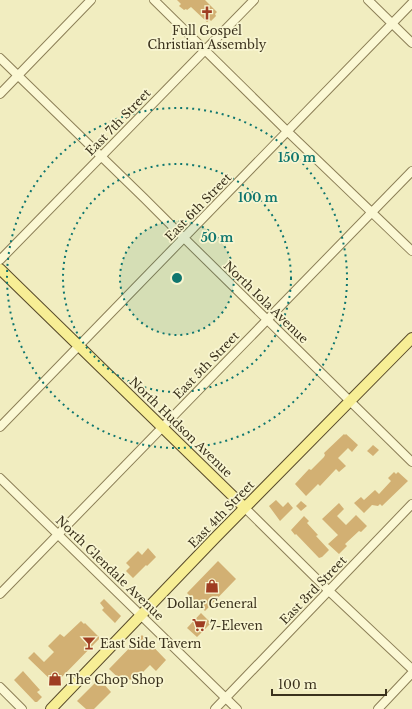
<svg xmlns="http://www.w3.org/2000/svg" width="412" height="709" font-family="'Libre Baskerville',serif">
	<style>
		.building { fill: #d2b073 }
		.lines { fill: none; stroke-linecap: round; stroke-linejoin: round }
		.minor-casing { stroke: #8c7f57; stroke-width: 10 }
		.major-casing { stroke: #594b2b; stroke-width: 12 }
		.minor { stroke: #fbf8d4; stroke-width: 8 }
		.major { stroke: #f7ee95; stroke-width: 10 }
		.ring { fill: none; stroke: #0f766e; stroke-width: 2; stroke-dasharray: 2 4 }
		.labels { text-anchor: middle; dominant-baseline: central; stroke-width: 3.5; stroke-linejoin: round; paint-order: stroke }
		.poi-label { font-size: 12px; fill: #3a311c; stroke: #f8f5d0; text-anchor: start }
		.street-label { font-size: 12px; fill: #3a311c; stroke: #f8f5d0 }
		.centre { fill: #0f766e; stroke: #f8f5d0; stroke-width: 2 }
		.ring-label { font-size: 12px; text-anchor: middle; font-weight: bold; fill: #0f766e; stroke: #f8f5d0; stroke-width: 3.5; stroke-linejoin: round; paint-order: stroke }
	</style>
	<rect width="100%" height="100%" fill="#f1edc0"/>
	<path class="building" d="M177,0H205L217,12L215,14L216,16L211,21L210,20L207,22L191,7L187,10L186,9L184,10L179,6L181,4Z
		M344,434L345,435L346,434L358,445L352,452L348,448L338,458L346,466L339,472L336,469L320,486L318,484L306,496L295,484L309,469L311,470L324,457L325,455L324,453Z
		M373,445L379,450L373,456L367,451Z
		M394,472L396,474L398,472L408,481L382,506L380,504L378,506L372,505L364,513L354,503L361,497L364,500L375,490L379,494L391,481L388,478Z
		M276,500L283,507L288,502L293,508L280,521L269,506Z
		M301,501L307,506L301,511L296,506Z
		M339,503L344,509L337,516L346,525L356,515L367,526L361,532L359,531L345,544L347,546L339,554L328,544L338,535L322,519Z
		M304,516L309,521L307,523L318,535L316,536L329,550L322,557L319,558L296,534L295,535L291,530Z
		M148,548L156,557L147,566L146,565L133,578L126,571L130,567L126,563L138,551L142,555Z
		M218,561L236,579L205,611L187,593Z
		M104,599L121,616L115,623L102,610L104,608L100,603Z
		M201,613L211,623L197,637L187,628Z
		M81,621L84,624L85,623L100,638L55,684L28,658L34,652L44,662L54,652L48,646L60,634L64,637Z
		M142,635L166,660L156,671L150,665L133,682L130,679L125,684L109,669Z
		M23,671L40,690L37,692L42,697L37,702H35L14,680Z
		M99,679L111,692L94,709H86L77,701Z"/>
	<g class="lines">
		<g class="minor-casing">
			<path id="minor" d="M154,0L288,132L412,251
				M368,0L412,43
				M0,58L144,198L184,238L412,462
				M0,94L91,0
				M0,260L254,0
				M0,427L412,3
				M0,478L237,709
				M242,505L329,591L412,669
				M0,594L412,171
				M0,687L22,709
				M215,709L412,504
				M378,709L412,673"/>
		</g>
		<g class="major-casing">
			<path id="major" d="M0,269L242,505
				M51,709L215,538L412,338"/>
		</g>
		<use href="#minor" class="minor"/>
		<use href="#major" class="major"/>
	</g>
	<circle cx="177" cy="278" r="57" fill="#0f766e" fill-opacity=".12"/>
	<g class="ring">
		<circle cx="177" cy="278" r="57"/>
		<circle cx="177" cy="278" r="114"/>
		<circle cx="177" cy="278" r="170"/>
	</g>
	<defs>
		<g id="church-bare" transform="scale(1.08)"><path d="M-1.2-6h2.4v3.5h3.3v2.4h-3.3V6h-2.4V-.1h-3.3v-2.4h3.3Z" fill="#9f3d22" stroke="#f8f5d0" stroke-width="2.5" paint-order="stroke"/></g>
		<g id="shop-bare" transform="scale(1.08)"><path d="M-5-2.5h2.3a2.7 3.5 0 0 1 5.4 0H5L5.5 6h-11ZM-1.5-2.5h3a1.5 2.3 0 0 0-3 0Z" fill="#9f3d22" stroke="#f8f5d0" stroke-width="2.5" paint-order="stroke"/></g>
		<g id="supermarket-bare" transform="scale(1.08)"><path d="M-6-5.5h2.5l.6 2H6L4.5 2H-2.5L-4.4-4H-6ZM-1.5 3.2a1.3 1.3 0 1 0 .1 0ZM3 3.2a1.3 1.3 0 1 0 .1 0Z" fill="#9f3d22" stroke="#f8f5d0" stroke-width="2.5" paint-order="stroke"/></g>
		<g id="bar-bare" transform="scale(1.08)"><path d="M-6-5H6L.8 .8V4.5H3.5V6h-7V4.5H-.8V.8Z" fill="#9f3d22" stroke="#f8f5d0" stroke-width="2.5" paint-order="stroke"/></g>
	</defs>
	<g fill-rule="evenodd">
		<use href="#church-bare" x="207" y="13"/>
		<use href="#shop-bare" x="212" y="586"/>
		<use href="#supermarket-bare" x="199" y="625"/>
		<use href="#bar-bare" x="89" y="643"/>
		<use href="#shop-bare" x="55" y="679"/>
	</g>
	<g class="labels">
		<g class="poi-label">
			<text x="207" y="30" text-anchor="middle">Full Gospel<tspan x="207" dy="14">Christian Assembly</tspan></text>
			<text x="212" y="603" text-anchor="middle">Dollar General</text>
			<text x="210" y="625">7-Eleven</text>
			<text x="100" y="643">East Side Tavern</text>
			<text x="66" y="679">The Chop Shop</text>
		</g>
		<g class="street-label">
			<text transform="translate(118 122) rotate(-46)">East 7th Street</text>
			<text transform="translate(198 207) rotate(-46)">East 6th Street</text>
			<text transform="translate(266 302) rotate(44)">North Iola Avenue</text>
			<text transform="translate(206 365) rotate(-46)">East 5th Street</text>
			<text transform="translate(181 427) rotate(44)">North Hudson Avenue</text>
			<text transform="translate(221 514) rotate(-46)">East 4th Street</text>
			<text transform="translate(110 568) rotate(44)">North Glendale Avenue</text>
			<text transform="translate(313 590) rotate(-46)">East 3rd Street</text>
		</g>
	</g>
	<circle cx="177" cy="278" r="6" class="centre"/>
	<g class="ring-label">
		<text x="297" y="162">150 m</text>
		<text x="258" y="202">100 m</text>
		<text x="217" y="242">50 m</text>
	</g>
	<path d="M272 689v6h114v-6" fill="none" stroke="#3a311c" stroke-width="2"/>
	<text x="278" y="689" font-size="12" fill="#3a311c" stroke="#f8f5d0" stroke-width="3" paint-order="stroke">100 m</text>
</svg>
